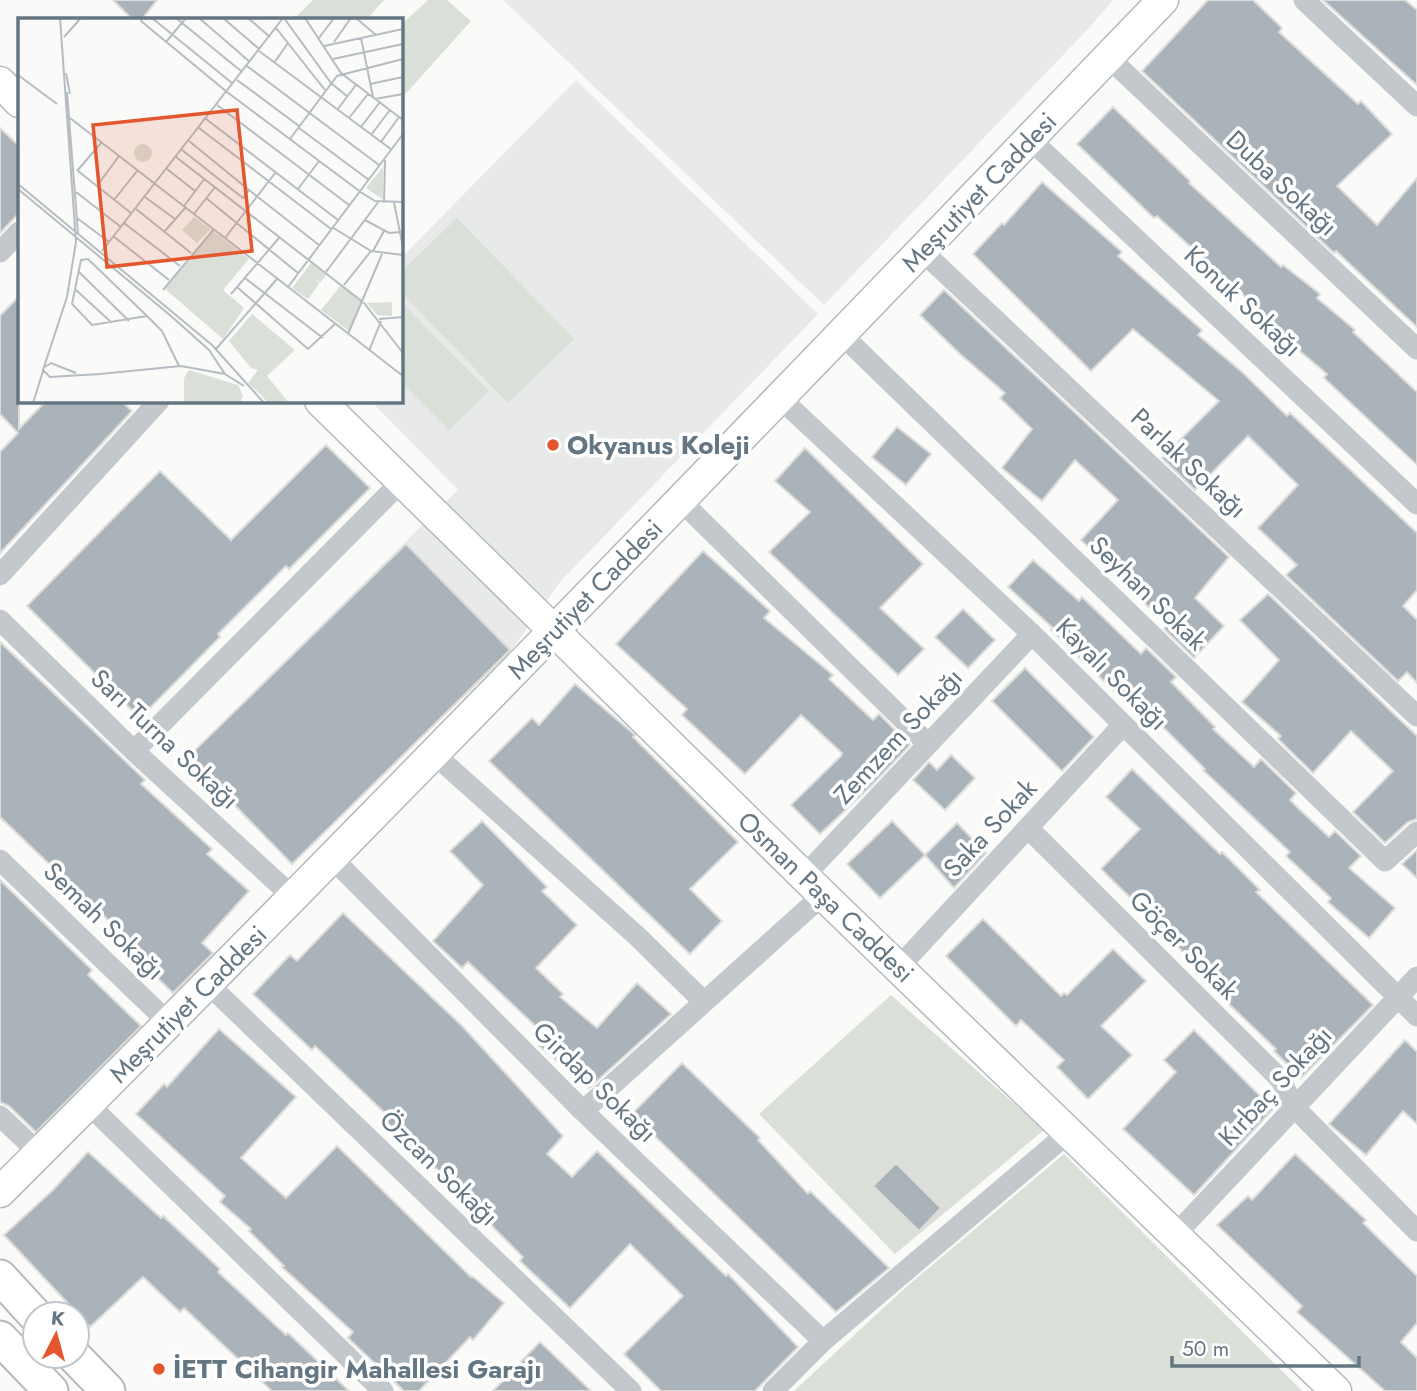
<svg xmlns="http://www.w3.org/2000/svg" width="1417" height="1391" font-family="Jost,sans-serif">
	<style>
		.built { fill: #e8e9e9 }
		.green { fill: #dadfd7 }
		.building { fill: #aab3b9; stroke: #dcdcda; stroke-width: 2 }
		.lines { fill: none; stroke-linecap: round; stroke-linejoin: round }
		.secondary-casing { stroke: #b3babf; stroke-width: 33 }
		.primary-casing { stroke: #b5babe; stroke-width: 37 }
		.minor { stroke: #c3c8cc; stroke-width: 21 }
		.secondary { stroke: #fff; stroke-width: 30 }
		.primary { stroke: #fff; stroke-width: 33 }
		.poi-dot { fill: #e4572e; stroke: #fff; stroke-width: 2.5 }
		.labels { text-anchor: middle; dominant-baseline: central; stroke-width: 7; stroke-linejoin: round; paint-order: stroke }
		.street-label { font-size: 26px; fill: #657683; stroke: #fff }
		.poi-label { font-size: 26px; font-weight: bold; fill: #657683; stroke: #fff; text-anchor: start }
		.inset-road { fill: none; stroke: #b5bdc2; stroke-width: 2 }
		.view { fill: #e4572e; fill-opacity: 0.15; stroke: #e4572e; stroke-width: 3.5 }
		.inset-edge { fill: none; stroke: #657683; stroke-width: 3.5 }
	</style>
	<rect width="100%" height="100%" fill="#fafaf8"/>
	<path class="built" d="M503,0H1113L1088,29L824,305Z
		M576,80L818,314L560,582L511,651L292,864L188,757L458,490L371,401H401V258Z"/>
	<path class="green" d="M313,0H384L367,19H294Z
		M428,0H447L471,21L401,99V25Z
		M457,218L574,339L508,403L401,292V272Z
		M401,302L489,391L449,430L401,382Z
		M891,995L1044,1130L895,1254L759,1114Z
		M1064,1154L1302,1391H794L905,1288Z"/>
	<path class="building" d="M113,0H157L142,19H132Z
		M1208,0H1253L1282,28L1279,32L1358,104L1361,101L1392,134L1337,186L1377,225L1417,178V327L1336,251L1334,253L1142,71Z
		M1323,0H1405L1417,10V85Z
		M1113,107L1190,181L1189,183L1281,267L1283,265L1320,294L1317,298L1355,330L1353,332L1417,392V465L1324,378L1327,374L1289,342L1291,340L1249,307L1252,303L1157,216L1154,218L1077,144Z
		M0,128L19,146V213L0,233Z
		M1042,182L1122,252L1118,256L1202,330L1198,335L1242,372L1287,416L1290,413L1417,533V590L1403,606L1417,620V683L1407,672L1398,681L1286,575L1297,565L1258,528L1298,485L1248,436L1195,490L1162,458L1219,401L1133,329L1091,371L973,254L1002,223L1004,225Z
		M944,290L1229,557L1195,598L1224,626L1194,658L1164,629L1168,624L1127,588L1129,585L1081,540L1118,500L1075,460L1042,501L1002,468L1032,429L1000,398L1005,393L960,354L920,315Z
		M19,296V429L46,401H121L132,411L0,553V452L18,433L0,414V316Z
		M897,427L931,454L906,485L872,457Z
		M326,445L370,488L289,569L286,566L218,634L220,637L140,718L27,606L160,471L231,540Z
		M805,448L923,564L880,608L924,649L898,675L769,552L810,512L775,481Z
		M406,544L510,650L292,864L188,757Z
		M703,551L770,611L764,618L833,675L829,679L873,720L879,714L910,745L871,786L820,834L791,805L841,756L842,753L801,715L745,774L682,715L687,709L616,644Z
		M1033,560L1079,601L1082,597L1141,654L1146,648L1176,677L1171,682L1215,727L1213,729L1254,767L1261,759L1296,793L1290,800L1299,809L1329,837L1335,831L1361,856L1349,868L1395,908L1369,938L1328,902L1331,898L1286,856L1290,852L1203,770L1205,769L1146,710L1140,716L1051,630L1053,628L1008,587Z
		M1268,594L1417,736V819L1408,822L1385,843L1353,812L1393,771L1351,731L1313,773L1278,739L1281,736L1242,702L1279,660L1240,620Z
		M963,609L995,640L968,668L935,637Z
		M0,642L145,780L141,784L212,849L207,854L249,891L202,943L213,953L173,993L124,945L129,940L0,817Z
		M1025,668L1094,737L1062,771L992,701Z
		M575,684L635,735L633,737L738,842L690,889L722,921L690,954L489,761L532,718L539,725Z
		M951,755L975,778L945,810L913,780L929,762L937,770Z
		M1132,769L1220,854L1222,852L1260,890L1256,892L1373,1005L1301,1078L1274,1051L1276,1049L1230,1005L1145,909L1144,911L1101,869L1140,829L1106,797Z
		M482,821L547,887L542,891L577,925L536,968L563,994L560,997L597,1028L637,983L671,1014L589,1088L539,1046L547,1037L468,962L462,968L433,941L483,885L450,851Z
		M892,821L925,855L880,898L847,864Z
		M957,823L986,853L954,888L925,855Z
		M1417,850V878L1402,864Z
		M0,880L92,970L88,975L141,1026L36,1132L9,1106L0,1102Z
		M343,913L462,1026L563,1136L547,1154L572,1177L597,1151L726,1276L728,1274L798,1347L755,1391H661L624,1354L683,1296L630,1244L570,1308L520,1261L523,1257L461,1195L464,1193L416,1151L384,1120L388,1116L315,1046L312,1050L253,994L290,955L297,961Z
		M983,919L1061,996L1064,993L1067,995L1113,949L1146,981L1101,1026L1132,1055L1088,1099L1057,1067L1064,1060L1021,1020L1016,1026L946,956Z
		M219,1029L296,1097L241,1158L286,1198L337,1146L471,1277L472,1276L504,1303L473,1340L470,1337L419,1391H404L348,1338L353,1332L282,1267L284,1266L249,1231L251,1229L220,1202L225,1196L136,1114L164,1084L167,1087Z
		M1194,1030L1273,1109L1194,1195L1123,1129L1176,1072L1164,1060Z
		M1405,1040L1417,1052V1124L1403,1111L1366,1155L1329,1124Z
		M682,1063L760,1138L758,1140L808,1194L810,1191L889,1268L836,1312L632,1114Z
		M88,1152L161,1218L163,1216L220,1269L218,1272L286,1335L288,1333L349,1391H272L184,1308L180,1312L143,1277L90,1327L4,1235L53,1190Z
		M1295,1154L1366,1220L1363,1223L1417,1276V1323L1401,1342L1417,1358V1391H1385L1297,1312L1302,1306L1217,1225L1248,1196L1252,1200Z
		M896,1163L941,1208L919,1231L873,1186Z
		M540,1342L591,1391H493Z"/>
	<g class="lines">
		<g class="secondary-casing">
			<path id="secondary" d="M0,82L19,102
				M320,401L823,895L1336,1391
				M0,1192C393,800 778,400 1163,0"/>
		</g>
		<g class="primary-casing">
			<path id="primary" d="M0,1277L35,1315
				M0,1338L51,1391
				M74,1356L108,1391"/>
		</g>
		<path class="minor" d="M1304,0L1417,106
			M1108,57L1417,349
			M1030,139L1417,504
			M922,251L1417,716
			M0,252L19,232
			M841,334L1385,861L1417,832
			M780,398L1032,634L1417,1016
			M680,500L928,744
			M0,575L159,401
			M0,620L134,751L293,897
			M134,751L402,481
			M434,754L638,937L704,1002
			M1028,828L1281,1080L1293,1106L1417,1231
			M332,858L583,1111L823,1341
			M0,860L169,1023
			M804,876L1032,634
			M898,968L1123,725
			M208,984L631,1391
			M88,1104L383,1391
			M583,1111L823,895
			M0,1116L39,1153
			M1174,1236L1417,977
			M773,1391L823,1341L1068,1133"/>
		<use href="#secondary" class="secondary"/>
		<use href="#primary" class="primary"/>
	</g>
	<g class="poi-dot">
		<circle cx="553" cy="445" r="7"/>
		<circle cx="159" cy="1369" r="7"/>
	</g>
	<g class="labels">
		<g class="street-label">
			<text transform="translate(1282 183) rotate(43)">Duba Sokağı</text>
			<text transform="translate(979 192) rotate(-46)">Meşrutiyet Caddesi</text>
			<text transform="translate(1243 301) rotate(43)">Konuk Sokağı</text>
			<text transform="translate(1189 463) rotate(43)">Parlak Sokağı</text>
			<text transform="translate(1148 593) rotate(44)">Seyhan Sokak</text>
			<text transform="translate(585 599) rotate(-46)">Meşrutiyet Caddesi</text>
			<text transform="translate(1112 674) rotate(45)">Kayalı Sokağı</text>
			<text transform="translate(898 736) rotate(-47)">Zemzem Sokağı</text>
			<text transform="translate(165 739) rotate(43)">Sarı Turna Sokağı</text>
			<text transform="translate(990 828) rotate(-47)">Saka Sokak</text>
			<text transform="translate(826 897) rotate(44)">Osman Paşa Caddesi</text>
			<text transform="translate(104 921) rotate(44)">Semah Sokağı</text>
			<text transform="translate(1184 945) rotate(45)">Göçer Sokak</text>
			<text transform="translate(188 1004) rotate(-45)">Meşrutiyet Caddesi</text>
			<text transform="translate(595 1082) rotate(44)">Girdap Sokağı</text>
			<text transform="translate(1275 1086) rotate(-47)">Kırbaç Sokağı</text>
			<text transform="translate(439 1168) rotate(44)">Özcan Sokağı</text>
		</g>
		<g class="poi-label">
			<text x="567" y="445">Okyanus Koleji</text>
			<text x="173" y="1369">İETT Cihangir Mahallesi Garajı</text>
		</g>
	</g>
	<g transform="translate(18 18)">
		<rect width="385" height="385" fill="#fafaf8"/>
		<path d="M116 135a9 9 0 1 1 18 0a9 9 0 1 1-18 0ZM365,149V180L364,181L348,170ZM176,199L193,211L179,225L164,212ZM195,213L231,241L205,272L226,290L205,321L147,271ZM293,245L308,257L302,265L296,260L301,266L290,281L274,270ZM323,267L344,283L331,313L303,292ZM374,284V298L359,297L349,285ZM234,296L277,332L249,358L271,385H250L244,378L230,365L240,352L233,350L211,323ZM171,352L220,367L225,378L222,385H166V360Z" fill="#dadfd7"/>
		<path class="inset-road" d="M42,0L58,224L49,279L25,352L32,359L82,356M125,0L123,3L209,74L344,175L357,183L385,184M134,0L214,65M158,0L223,53M181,0L232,44M205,0L241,31M230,0L252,19M266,0L313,65L330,79M287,0L323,55L385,102M338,0L358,17M258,10L307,72M46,19L63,0M301,20L316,0M343,20L355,79M148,24L168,0M316,24L333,0M306,28L385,11M241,33L374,132M315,41L385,26M256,45L270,25M229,48L361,147M48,55L52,76M0,57L39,86M219,62L281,108M352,66L385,59M49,74L60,215M357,81L385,76M199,87L331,187M319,92L338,67M52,100L385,358M331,100L350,76M188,101L320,202M343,109L362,84M181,110L313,211M281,110L351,162M353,117L372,92M272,121L319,58L385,41M171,123L231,172M363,124L381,99M164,132L225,180L231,172L301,227M158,139L346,285L385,335M149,151L177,173M59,153L83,125M60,153L113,195M0,166L194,327L246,385M79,168L101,138M0,171L153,298L191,332L207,356L226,368M280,171L301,143M58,174L103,209M127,179L157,201M188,180L280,255M96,182L119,153M366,185L367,142M376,185L385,229M166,188L187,160M118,191L173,235M176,196L197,169M59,200L91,224M347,202L371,215L383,214M106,205L162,248M314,209L353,233L385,237M146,214L168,189M95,218L151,262M207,220L258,154M84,233L265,0M355,233L366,213M61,254L111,303M308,254L361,183M227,260L305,320M326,267L353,233M219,269L290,331L317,306M270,269L385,116M58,272L94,305M145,272L196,211M213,276L261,220M129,298L74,307L54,286L63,242L70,241L129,298L144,313L161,348M361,301L385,299M330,316L364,236M198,331L259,261M351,333L363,303M27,349L33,345L58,355M82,356L163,348L207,356M15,385L25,353"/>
		<path class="view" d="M219,92L234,233L89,249L75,107Z"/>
		<rect width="385" height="385" class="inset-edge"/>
	</g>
	<g transform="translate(56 1335) rotate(6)"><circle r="33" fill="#ffffff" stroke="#c1c8cd" stroke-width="2"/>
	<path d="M0-5L12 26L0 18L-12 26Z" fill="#e4572e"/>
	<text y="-10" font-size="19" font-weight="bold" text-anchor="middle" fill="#657683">K</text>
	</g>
	<path d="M1172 1356v10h187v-10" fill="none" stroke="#657683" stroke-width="3.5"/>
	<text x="1182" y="1356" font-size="21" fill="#657683" stroke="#ffffff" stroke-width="5" paint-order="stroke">50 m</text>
</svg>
